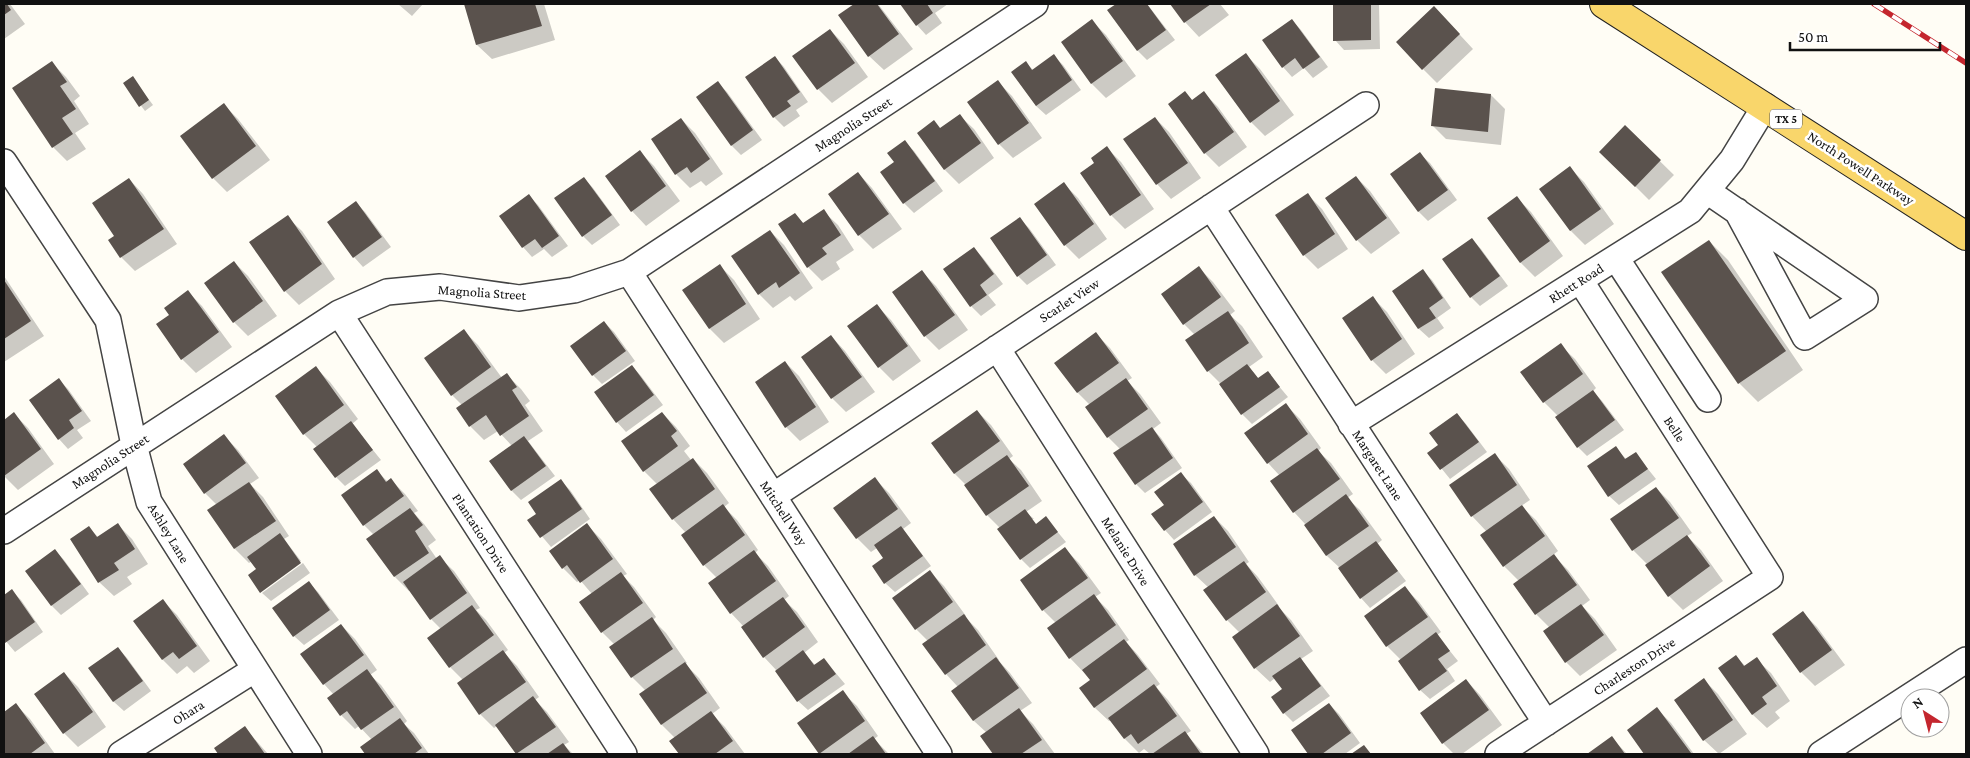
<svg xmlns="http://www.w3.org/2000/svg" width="1970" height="758" font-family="'Crimson Pro',serif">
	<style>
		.shadow { fill: #0003 }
		.building { fill: #5a524d }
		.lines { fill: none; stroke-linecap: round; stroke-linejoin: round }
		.minor-casing { stroke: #444; stroke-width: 28 }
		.major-casing { stroke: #222; stroke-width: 30 }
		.minor { stroke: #fff; stroke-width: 25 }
		.major { stroke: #f9d66b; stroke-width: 28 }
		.rail-casing { stroke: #c4262e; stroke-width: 5.5 }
		.rail { stroke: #fff; stroke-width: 4; stroke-dasharray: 11; stroke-linecap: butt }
		.labels { text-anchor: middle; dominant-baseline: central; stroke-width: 5; stroke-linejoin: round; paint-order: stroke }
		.shield { fill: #fff; stroke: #585858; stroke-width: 1 }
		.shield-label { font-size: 12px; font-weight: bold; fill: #111 }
		.street-label { font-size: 14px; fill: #111; stroke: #fff }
	</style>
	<rect width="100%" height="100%" fill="#fffdf5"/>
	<path class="shadow" d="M4,4H10L25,24L4,39Z
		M398,4H423L412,16Z
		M465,4H544L555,40L492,59L477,45Z
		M856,4H878L913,49L884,70L869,56L840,15Z
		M901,4H948L935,13L942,23L926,35L917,25Z
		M1118,4H1130L1132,6L1135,4H1147L1175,40L1147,60L1138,51L1109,11Z
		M1171,4H1220L1229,15L1199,37L1185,22Z
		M1334,4H1379L1380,49L1344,50L1335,40Z
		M1292,20L1301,30L1328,67L1313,78L1304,68L1292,77L1283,67Z
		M1092,21L1106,35L1136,76L1106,98L1092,84L1063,42Z
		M1448,22L1473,49L1437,83L1423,69Z
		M830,30L844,44L868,77L832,103L818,89Z
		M1246,55L1260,69L1294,115L1265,136L1251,122Z
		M1054,56L1063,65L1081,90L1046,115L1036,106L1012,72L1026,63L1034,71Z
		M775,57L784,67L808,102L796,110L800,116L784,127L774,117L747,77Z
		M52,63L66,77L80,96L74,101L89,124L75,133L86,149L67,161L53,147Z
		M132,77L153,105L145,111L124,83Z
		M998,82L1012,96L1042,138L1013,158L999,144Z
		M718,83L727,92L762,140L741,155L732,146Z
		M1185,93L1193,101L1204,93L1218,107L1247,147L1219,167L1205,153Z
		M1491,95L1505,109L1501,145L1446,139L1432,125Z
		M224,105L238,119L270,160L227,192L213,178Z
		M959,115L974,129L994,158L959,184L945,170L941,129Z
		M1155,118L1169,132L1201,178L1171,199L1157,184Z
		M681,119L695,133L723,174L706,186L701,181L690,188L676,174L652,139Z
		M1625,127L1674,175L1649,200L1601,152Z
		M905,142L914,151L943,191L914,213L904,203L882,173L896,163Z
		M1107,148L1121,162L1154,209L1125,229L1111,215L1096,163Z
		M640,152L654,166L680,201L646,226L632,211L606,176Z
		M1420,154L1430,163L1457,200L1428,221L1419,212L1392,174Z
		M1570,168L1584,182L1614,224L1585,245L1571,231L1541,189Z
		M858,173L872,188L902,229L873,249L859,235L829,194Z
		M1356,177L1370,191L1400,233L1371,254L1357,240Z
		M584,178L593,188L620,225L592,245L583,236Z
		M129,179L143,194L177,244L135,271L121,257L110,240L115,236Z
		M1064,184L1078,198L1107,239L1079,259L1065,245Z
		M1308,195L1322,209L1348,249L1318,269L1304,255Z
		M529,196L538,205L568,246L552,257L544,249L532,257L523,247L501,217Z
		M1517,198L1531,212L1563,256L1535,277L1521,263L1489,219Z
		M356,203L365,212L391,247L363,267L354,257Z
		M823,211L838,225L854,250L836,262L840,269L822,281L808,267L795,214L804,224Z
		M287,217L302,231L335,279L299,305L285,291Z
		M1020,219L1029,228L1056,265L1027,285L1018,276Z
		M770,231L784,245L813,288L795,301L790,296L773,308L759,294Z
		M1472,239L1481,249L1508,286L1480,306L1471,297Z
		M1709,241L1728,260L1803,370L1758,402L1739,383Z
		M974,248L983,258L1003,284L988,295L996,305L981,316L971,306L944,270Z
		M234,262L248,276L277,316L248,336L234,322Z
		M720,266L734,280L760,319L724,343L710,329L684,290Z
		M1199,268L1213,282L1235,311L1230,315L1242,326L1263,357L1249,367L1259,379L1268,373L1288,397L1252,424L1242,414L1221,384L1208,371L1195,335L1184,324Z
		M1423,271L1432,280L1451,308L1437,318L1444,328L1429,338L1419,329L1393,291Z
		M922,272L936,286L968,330L939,350L925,336L893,292Z
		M4,276L44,336L4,362Z
		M188,292L202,306L232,347L196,373L182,359L171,315Z
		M1373,298L1387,312L1415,354L1386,374L1372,360Z
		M877,306L891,320L921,361L893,381L879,367Z
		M604,322L614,332L635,361L602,384L593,375Z
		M464,331L478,345L502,378L507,375L521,389L530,401L525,405L543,431L528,441L555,476L521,500L512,491L491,462L512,446L498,431L484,440L470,426L462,405L452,395Z
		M1096,334L1110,348L1132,378L1127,381L1140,394L1161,423L1153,429L1161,438L1182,468L1145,493L1136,484L1121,450L1108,437L1087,408L1090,405L1078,393L1056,363Z
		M831,336L845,351L875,392L846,412L832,398L802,357Z
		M1560,345L1575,359L1596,388L1593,391L1602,401L1624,430L1587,456L1578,447L1558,416L1544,402Z
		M785,362L799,376L829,422L800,441L786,427Z
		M632,366L641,376L663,405L626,432L617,422L596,393Z
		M316,368L330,382L358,419L352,424L381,460L345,486L336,477L317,447L304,434Z
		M59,380L68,389L91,421L77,430L83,438L68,449L59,439Z
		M1286,405L1300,419L1321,448L1318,451L1331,463L1353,494L1347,498L1360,510L1382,540L1377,544L1406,581L1370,608L1361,598L1340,568L1327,556L1305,525H1306L1294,512L1280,476L1268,463Z
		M977,411L991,425L1013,456L1009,459L1021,470L1042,501L1026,512L1034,519H1031L1039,530L1046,518L1066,542L1030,568L1021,559L1000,528L987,515L966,485L955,474L933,443Z
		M662,413L676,427L690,446L684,451L691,460L693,459L707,473L729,503L724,507L737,520L758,550L755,553L768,566L789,596L784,600L797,612L818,642L804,653L816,666L824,659L845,684L808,710L798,701L777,671L764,657L744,627L731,613L709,584L717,578L704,565L686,533L673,519L651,489L658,485L644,471Z
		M14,414L28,428L54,464L18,490L4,476V421Z
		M1457,414L1466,424L1487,452L1450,479L1429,453L1440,445Z
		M224,436L238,450L259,478L250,484L263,497L289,536L284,539L301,561L261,591L258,569L252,561L249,563L235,549L209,510L217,505L205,493Z
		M1615,447L1627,460L1636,454L1656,479L1619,505L1609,496Z
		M1495,455L1509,469L1530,500L1521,506L1536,520L1558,551L1553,555L1568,570L1590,600L1582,606L1595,619L1617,650L1580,676L1566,662L1544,632L1550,628L1536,614L1514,585L1519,581L1504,566L1487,532L1472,516Z
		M377,471L388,482L391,480L405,494L418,511L414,513L424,524L436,540L428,546L437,559L439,557L454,571L480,608L476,610L486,620L508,650L504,653L517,666L539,697L535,700L547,712L569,742L564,745L573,754H518L497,726L494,728L480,714L463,680L450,667L429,638L441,629L431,619L410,590L409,591L395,577L374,535L364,525L343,496Z
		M1181,474L1191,483L1212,512L1174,540L1165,530V505Z
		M875,479L889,493L911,523L903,529L931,566L895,592L885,583V558L877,548L871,552L857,538Z
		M561,481L570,490L590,519L551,547L529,521L538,515Z
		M1656,488L1670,502L1692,533L1687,536L1701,550L1723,581L1683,610L1669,596L1648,565L1633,550Z
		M1214,517L1228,531L1249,562L1246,564L1258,577L1279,606L1278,607L1291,620L1313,651L1301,659L1330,696L1293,722L1284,713L1283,689L1275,678L1270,682L1255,668L1240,633L1227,620L1209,588L1195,575Z
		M118,525L132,539L148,564L127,577L132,584L114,596L99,582L89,528L99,538Z
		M587,525L601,539L627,574L623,576L634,587L656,617L653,620L666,633L687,663L685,664L699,678L720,708L712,714L725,727L745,754H680L671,741L675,738L662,725L641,695L646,691L632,677L611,647L615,645L602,632L581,602L592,594L580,580L577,582L563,568Z
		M1065,549L1079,563L1101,593L1095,597L1108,610L1129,640L1126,642L1138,655L1160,684L1156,687L1168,700L1191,731L1186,734L1204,754H1150L1144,749L1139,753L1125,739L1111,720L1109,721L1094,707L1092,681L1070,658L1056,623L1043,610L1022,580Z
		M55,550L64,560L89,594L61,615L52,606Z
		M303,563L310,573L271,601L262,593Z
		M930,572L944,586L966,616L965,617L978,630L999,660H998L1010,673L1032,703L1020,711L1033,724L1055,754H995L982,737L987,733L974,721L952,691L958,687L946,674L928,641L916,629Z
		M309,583L318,592L339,620L304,645L294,636Z
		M1405,588L1419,602L1441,632L1437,635L1458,661L1447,669L1455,681L1430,699L1420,690L1401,660L1387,646L1365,617Z
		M12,591L21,600L43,632L15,652L4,639V596Z
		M163,601L177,615L210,661L194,673L187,666L177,674L163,660L135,621Z
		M1803,613L1817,627L1845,665L1815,686L1801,672L1774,634Z
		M341,625L355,639L377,670L370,675L381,685L407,721L404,724L414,733L429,754H366L361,747L372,740L359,726L355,729L341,715L334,695L324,684Z
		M118,648L127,658L151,691L124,711L114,702L90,668Z
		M1736,656L1746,667L1756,659L1771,673L1790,701L1775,712L1780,718L1767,728L1752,714Z
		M64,673L78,687L106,727L78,747L64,733Z
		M1466,680L1480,695L1502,725L1462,754H1454L1443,743L1421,713Z
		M1704,680L1718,694L1747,734L1719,754L1704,740L1675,701Z
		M842,692L857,706L878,736L874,739L889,754H821L799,724Z
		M1329,704L1339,714L1360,743L1345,754H1310L1293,730Z
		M16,705L30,719L55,754H5L4,713Z
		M1657,709L1671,723L1694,754H1646L1628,730Z
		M245,728L268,754H220L216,749Z
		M1612,738L1627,754H1589Z"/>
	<path class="building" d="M4,4H7L11,10L4,15Z
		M464,4H535L542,26L476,45Z
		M854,4H877L899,34L868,57L838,15Z
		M900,4H927L933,13L916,26Z
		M1116,4L1131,5L1147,4L1166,30L1137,51L1107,10Z
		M1170,4H1211L1184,23Z
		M1333,4H1371V40L1333,41Z
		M1434,6L1460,34L1422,70L1396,42Z
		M1092,19L1123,61L1091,84L1061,42Z
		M1292,19L1320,57L1303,69L1295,58L1282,68L1262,40Z
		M830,29L855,63L817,90L792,56Z
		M1246,53L1280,101L1250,123L1215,75Z
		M1054,54L1072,80L1036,106L1011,72L1026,61L1032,70Z
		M775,56L800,92L787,101L791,106L773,118L745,77Z
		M52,61L67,82L60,86L76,109L62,118L73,134L52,148L12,88Z
		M133,76L149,100L139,107L123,83Z
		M998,80L1029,123L998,145L967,102Z
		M718,81L753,130L731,146L696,97Z
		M1435,88L1491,94L1488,132L1431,126Z
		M1185,91L1192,100L1204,91L1234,132L1204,154L1168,104Z
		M224,103L256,146L212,179L180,136Z
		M960,114L981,143L944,170L917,133L934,120L940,128Z
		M1155,117L1188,163L1156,185L1123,139Z
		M681,118L710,159L691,173L687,167L675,175L651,139Z
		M1625,125L1661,160L1635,187L1599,152Z
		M905,140L935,181L903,204L880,172L894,162L887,153Z
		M1107,146L1141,195L1110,216L1080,173L1094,163L1091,158Z
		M640,150L666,186L631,212L605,176Z
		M1420,152L1448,190L1418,212L1390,174Z
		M1570,166L1601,209L1570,231L1539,189Z
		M858,172L889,214L858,236L828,194Z
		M1356,176L1387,218L1356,241L1325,198Z
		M584,177L612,215L582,237L554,198Z
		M129,178L164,229L120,258L108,240L114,236L92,203Z
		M1064,182L1094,224L1064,246L1034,204Z
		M1308,193L1335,234L1303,256L1275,215Z
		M529,194L559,236L542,248L535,239L522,248L499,216Z
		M1517,196L1550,241L1520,263L1487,218Z
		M356,201L382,237L353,258L327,222Z
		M824,209L841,235L822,248L827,254L807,268L778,224L795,213L803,223Z
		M288,215L322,264L284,292L249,242Z
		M1020,217L1047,255L1017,277L990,238Z
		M770,230L800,273L779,288L776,282L758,295L731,256Z
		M1472,238L1500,276L1470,298L1442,259Z
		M1709,240L1786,351L1738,384L1661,272Z
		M974,247L994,274L980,285L987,295L970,307L943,269Z
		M234,261L263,301L233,323L204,283Z
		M720,264L746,304L709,329L682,290Z
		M1199,266L1221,297L1183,325L1161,294Z
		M1423,269L1443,298L1429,308L1436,318L1418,329L1392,291Z
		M922,270L955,315L924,337L892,292Z
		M4,280L31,321L4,339Z
		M188,290L219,332L181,360L156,324L169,315L164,308Z
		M1373,296L1402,339L1371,361L1342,318Z
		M877,304L908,346L878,368L847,326Z
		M1228,311L1249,343L1207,372L1185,340Z
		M604,321L626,351L592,376L570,346Z
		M464,329L491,367L451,396L424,358Z
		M1096,332L1119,363L1077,393L1054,363Z
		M831,335L862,377L831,399L801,357Z
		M1561,343L1583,374L1543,403L1520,372Z
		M785,361L816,407L785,428L755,382Z
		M1247,364L1258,378L1268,371L1280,387L1241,415L1219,384Z
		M632,365L654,395L616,423L594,392Z
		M316,366L344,405L303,435L275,396Z
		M507,373L517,387L512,390L529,416L500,436L486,415L469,427L456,408Z
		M59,378L82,411L69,420L74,428L58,440L29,400Z
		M1126,378L1148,409L1107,438L1085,407Z
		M1593,390L1615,420L1577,448L1555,417Z
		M1286,403L1308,434L1267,464L1244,433Z
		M977,410L1000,441L954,474L931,443Z
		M14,412L41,449L4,476V420Z
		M662,412L677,431L671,436L678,446L643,472L621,441Z
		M1457,413L1479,442L1440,470L1427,453L1438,445L1429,433Z
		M351,421L373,450L335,478L313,449Z
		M1152,427L1173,458L1135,485L1113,453Z
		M224,434L246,463L204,494L183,464Z
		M524,436L546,466L511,491L489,461Z
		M1616,446L1625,459L1636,452L1648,469L1608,497L1587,466Z
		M1317,448L1340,479L1293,513L1270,481Z
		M1495,453L1517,485L1471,517L1449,485Z
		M1007,455L1029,486L986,516L964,485Z
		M693,458L715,489L672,520L649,489Z
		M377,469L386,482L391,478L404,496L363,526L341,495Z
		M1181,472L1203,502L1164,531L1151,514L1164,505L1154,492Z
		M875,477L898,509L856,539L833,508Z
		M561,479L582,509L540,538L527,520L536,514L528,502Z
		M249,482L276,521L234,549L207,510Z
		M1656,487L1679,518L1632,551L1610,519Z
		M1346,494L1369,526L1326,556L1304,525Z
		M723,504L745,535L703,566L681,535Z
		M1522,505L1545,536L1503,567L1480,535Z
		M410,508L423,525L415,531L429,553L394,577L366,539Z
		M1025,509L1036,524L1046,516L1058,532L1020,560L997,529Z
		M1214,516L1236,547L1194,576L1173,544Z
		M118,523L135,549L114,563L119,570L98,583L70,539L89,526L97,537Z
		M587,523L613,559L580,583L567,565L562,569L549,551Z
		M901,526L923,556L884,584L872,566L883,558L874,545Z
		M280,533L301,563L260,593L248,575L256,569L247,557Z
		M1687,535L1710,566L1668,597L1645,565Z
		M1376,541L1398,571L1360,599L1338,568Z
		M1065,547L1088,578L1042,611L1020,580Z
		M55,549L81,584L51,606L25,571Z
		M754,550L776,581L730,614L708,583Z
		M1554,554L1577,585L1535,615L1513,584Z
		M440,555L467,593L430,620L403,582Z
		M1244,561L1266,592L1226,621L1203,590Z
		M930,570L953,602L915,630L892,598Z
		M621,572L643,603L601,633L579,602Z
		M309,581L330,610L293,637L272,608Z
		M1405,586L1428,617L1386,647L1364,616Z
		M12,589L35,622L5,643L4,595Z
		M1094,594L1116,625L1069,659L1047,628Z
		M783,597L805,627L763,658L741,627Z
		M163,599L197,646L179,659L173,652L162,660L133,621Z
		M1277,604L1300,636L1254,669L1232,637Z
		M1581,604L1604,635L1565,663L1543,631Z
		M472,605L494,635L449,668L427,638Z
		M1803,611L1832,650L1800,673L1772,634Z
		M964,614L986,645L945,675L922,644Z
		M652,617L673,649L631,678L609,647Z
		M341,624L364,655L323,685L300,654Z
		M1436,632L1450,651L1438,659L1447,671L1419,691L1398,661Z
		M1124,639L1147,669L1094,708L1079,688L1090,680L1082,670Z
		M118,647L143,681L113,702L88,668Z
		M503,650L526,682L479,715L457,683Z
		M803,650L814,665L824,658L836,674L797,702L775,671Z
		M1736,655L1744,666L1757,657L1777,686L1762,697L1767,704L1752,715L1718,668Z
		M996,657L1019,688L973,721L951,691Z
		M1300,657L1321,686L1283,714L1271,697L1282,689L1272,676Z
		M685,662L707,693L661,725L639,694Z
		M367,669L394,707L361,730L347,711L340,716L327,698Z
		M64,672L93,712L63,734L34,694Z
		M1704,678L1733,720L1703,741L1674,700Z
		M1466,679L1489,710L1442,744L1420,713Z
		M1154,684L1177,716L1138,744L1131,734L1124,739L1108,718Z
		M843,690L865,721L819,754L797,723Z
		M533,696L556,727L516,754L495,725Z
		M16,703L45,743L30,754H4V712Z
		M1329,703L1351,733L1322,754H1308L1291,730Z
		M1657,707L1691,753L1689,754H1644L1627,730Z
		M1019,708L1042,740L1021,754H993L980,736Z
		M711,711L733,741L715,754H679L669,741Z
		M400,718L422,748L414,754H365L360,747Z
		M245,726L265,754H218L214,748Z
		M1185,731L1201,754H1152Z
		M873,736L886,754H848Z
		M1612,736L1625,754H1587Z
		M563,743L571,754H547Z
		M1364,745L1371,754H1351Z"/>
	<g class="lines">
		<g class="minor-casing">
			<path id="minor" d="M4,162L108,320L134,445L149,502L309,754
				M1707,191L1865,299L1805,337L1737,211
				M1211,207L1546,723
				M1616,258L1708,399
				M629,272L939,754
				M339,313L624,754
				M997,348L1256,754
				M1351,424L1690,211L1732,160L1765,106
				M773,496L1366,105
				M4,531L339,313L387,292L440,287L519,298L574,290L629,272L1035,4
				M121,754L254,670
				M1498,754L1770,577L1580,280
				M1821,754L1966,660"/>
		</g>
		<g class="major-casing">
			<path id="major" d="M1604,4L1966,236"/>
		</g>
		<use href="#minor" class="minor"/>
		<use href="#major" class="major"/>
		<g class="rail-casing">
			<path id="rail" d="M1874,4L1966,63"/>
		</g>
		<use href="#rail" class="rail"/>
	</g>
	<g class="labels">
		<rect class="shield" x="1770" y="109.5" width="32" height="19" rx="4"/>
		<g class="shield-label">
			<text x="1786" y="119">TX 5</text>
		</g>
		<g class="street-label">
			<text transform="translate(853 124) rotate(-33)">Magnolia Street</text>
			<text transform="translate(1861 168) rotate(33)">North Powell Parkway</text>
			<text transform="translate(1576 283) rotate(-32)">Rhett Road</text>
			<text transform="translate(482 292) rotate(4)">Magnolia Street</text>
			<text transform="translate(1069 300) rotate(-33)">Scarlet View</text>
			<text transform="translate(1675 429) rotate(57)">Belle</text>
			<text transform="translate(110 461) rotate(-33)">Magnolia Street</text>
			<text transform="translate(1378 465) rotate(57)">Margaret Lane</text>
			<text transform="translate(784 513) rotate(57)">Mitchell Way</text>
			<text transform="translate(169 533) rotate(59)">Ashley Lane</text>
			<text transform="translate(481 533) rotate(57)">Plantation Drive</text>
			<text transform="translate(1126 551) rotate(58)">Melanie Drive</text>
			<text transform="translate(1634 666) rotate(-33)">Charleston Drive</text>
			<text transform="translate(188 712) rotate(-32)">Ohara</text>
		</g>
	</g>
	<rect width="1970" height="758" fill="none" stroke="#111111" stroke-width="10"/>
	<g transform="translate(1925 713) rotate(324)"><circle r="24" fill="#ffffff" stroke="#a0a0a0"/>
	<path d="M0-4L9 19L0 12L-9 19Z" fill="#c4262e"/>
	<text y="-8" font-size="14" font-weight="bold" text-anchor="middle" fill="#111111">N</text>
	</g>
	<path d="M1790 42v8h150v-8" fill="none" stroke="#111111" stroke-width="2.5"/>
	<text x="1798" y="42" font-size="15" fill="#111111" stroke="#ffffff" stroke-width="4" paint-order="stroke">50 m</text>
</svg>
